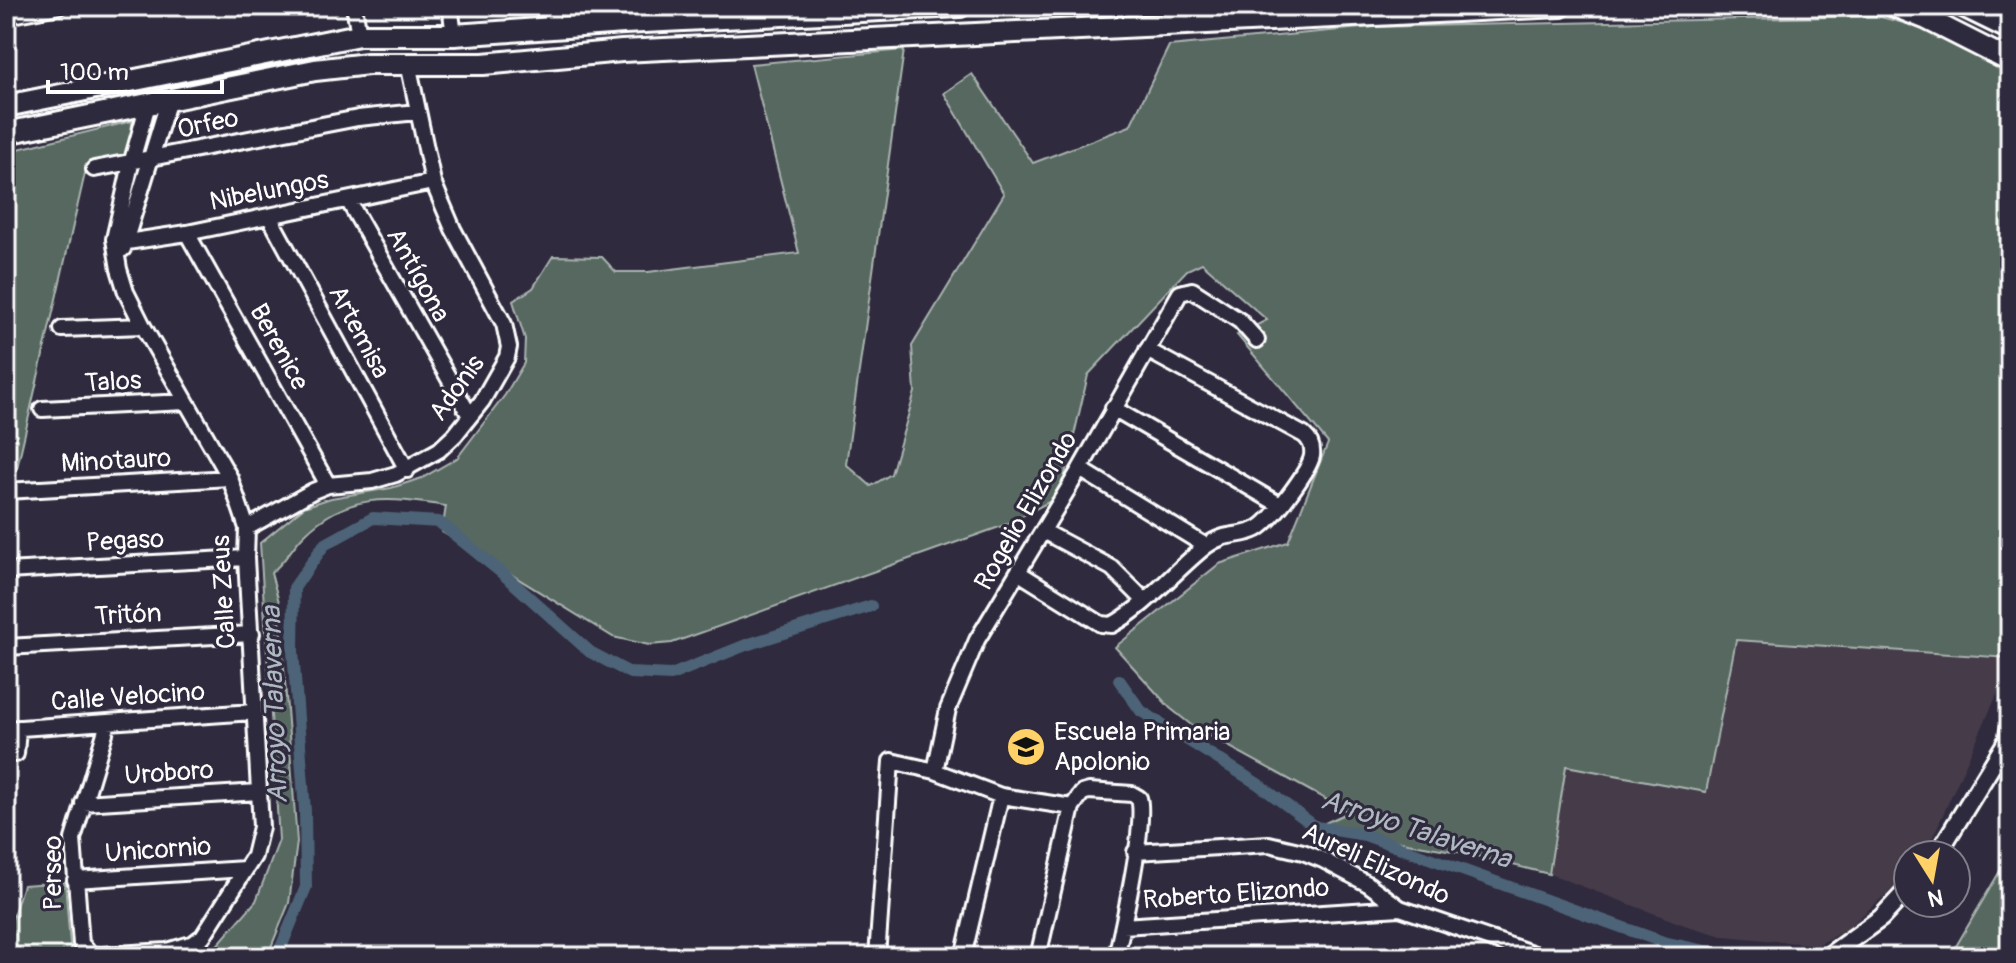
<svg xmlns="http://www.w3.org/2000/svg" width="2016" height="963" font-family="Pangolin,sans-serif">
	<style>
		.built { fill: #443a48 }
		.green { fill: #566860; stroke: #aab4b0; stroke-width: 2 }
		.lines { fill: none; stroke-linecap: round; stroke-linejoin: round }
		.canal { stroke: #4d6378; stroke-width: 12 }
		.minor-casing { stroke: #fff; stroke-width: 20 }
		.tertiary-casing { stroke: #fff; stroke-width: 22 }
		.primary-casing { stroke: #fff; stroke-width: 26 }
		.minor { stroke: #2f2a3d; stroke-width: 14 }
		.tertiary { stroke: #2f2a3d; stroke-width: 16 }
		.primary { stroke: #2f2a3d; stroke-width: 20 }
		.labels { text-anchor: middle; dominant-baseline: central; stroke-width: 6; stroke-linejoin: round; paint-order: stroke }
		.street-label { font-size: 26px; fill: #fff; stroke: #2f2a3d }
		.poi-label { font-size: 26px; fill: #fff; stroke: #2f2a3d; text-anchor: start }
		.water-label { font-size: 28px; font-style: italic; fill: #afb9c2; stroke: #2f2a3d }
	</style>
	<rect width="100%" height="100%" fill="#2f2a3d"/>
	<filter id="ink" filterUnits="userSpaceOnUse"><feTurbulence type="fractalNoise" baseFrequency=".0125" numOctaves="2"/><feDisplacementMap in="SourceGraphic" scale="16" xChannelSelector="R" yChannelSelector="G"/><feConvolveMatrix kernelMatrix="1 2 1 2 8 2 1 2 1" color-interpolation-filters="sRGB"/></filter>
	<g filter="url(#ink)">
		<path class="built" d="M1736,640L2010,658V666L1933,837L1920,855H1908V871L1900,882L1847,929L1818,945L1722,936L1687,926L1549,874L1566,765L1706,791Z"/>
		<path class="green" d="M1877,16L1919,27L2010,74V658L1736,640L1706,792L1566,766L1549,874L1464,853L1316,827L1349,812L1195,728L1170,708L1115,647L1219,564L1288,542L1328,443L1237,335L1267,320L1202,263L1187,270L1088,375L1060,496L1005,525L672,643L649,645L613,637L442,532L446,506C391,498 348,491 304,535C291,548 287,560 271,573L279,602L297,842L289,903L267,957H199L214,949L256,901L279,840L260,543L304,507L331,498L391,488L422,478L457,458L505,395L524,363L525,339L513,301L533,288L553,256L602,257L616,272H648L799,253L751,64L904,50L846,464L871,486L891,474L915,392L912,346L1004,194L944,93L972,74L1033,163L1130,126L1169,46L1372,27Z
			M132,121L130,155L86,169L14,481H6V152Z
			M2010,854V957L1951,956L1955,948Z
			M65,882L71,957H6V938L23,885Z"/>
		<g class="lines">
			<path class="canal" d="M1119,680L1141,711L1258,784L1316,827L1365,835L1663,942L1735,957
				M277,957L306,887L305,811L293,651L294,588L324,545L373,518L439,522L502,573L590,652L630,673L671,675L746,645L871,606"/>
			<g class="minor-casing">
				<path id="minor" d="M354,6L359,35
					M450,6L454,35
					M551,6L553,29
					M6,16L59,6
					M94,169L358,118L417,112
					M348,200L470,416
					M269,216L407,470
					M187,233L328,485
					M114,239L127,242L187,233L433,182
					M123,249L169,99
					M62,329L143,326
					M1113,408L1280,505
					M42,409L186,402
					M1080,469L1206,546
					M6,491L230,478
					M247,528L313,491L328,485L372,481L396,474L439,450L455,435L482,401L507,357L509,347L504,324L453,229L433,182L408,63
					M1043,531L1112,568L1145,601
					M6,571L246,558
					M1019,573L1101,624L1112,625C1148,605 1174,571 1206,546C1226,531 1240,538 1257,529C1271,522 1309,471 1312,456C1313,447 1311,441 1304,435L1147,350
					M6,647L252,634
					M108,723L73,839L81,944L91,954L100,955L167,951L194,943L203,936L254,856L261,827L246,558L247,528L230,478L143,326L126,292L119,269L114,239L131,164L148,104
					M6,729L253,712
					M16,754L18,728
					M935,771L948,709L977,640L1080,469L1180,293L1192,290L1240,321L1257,340
					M83,803L259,792
					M1135,852L1269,844L1303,852L1323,860L1368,884L1400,908L1543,957
					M75,880L245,869
					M1123,926L1400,908
					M877,957L891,761L935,771L1001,796L1072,807L1082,793L1089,791L1132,794L1139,798C1146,823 1123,926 1116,957
					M963,957L1001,796
					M1038,957L1072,807"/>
			</g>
			<g class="tertiary-casing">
				<path id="tertiary" d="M1937,855L2007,741L2010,725
					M1827,957L1881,918L1908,889"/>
			</g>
			<g class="primary-casing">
				<path id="primary" d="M1894,6L1927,19L2010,61
					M1963,6L2010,29
					M6,106L359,35H454L624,23L960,6
					M6,133L315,70L368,64H483L622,51L1561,6"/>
			</g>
			<use href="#minor" class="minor"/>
			<use href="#tertiary" class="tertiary"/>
			<use href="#primary" class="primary"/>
		</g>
	</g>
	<defs>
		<g id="school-disc" transform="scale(2)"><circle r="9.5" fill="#ffd166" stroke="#2f2a3d"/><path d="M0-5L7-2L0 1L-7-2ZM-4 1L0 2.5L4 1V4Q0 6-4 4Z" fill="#111"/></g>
	</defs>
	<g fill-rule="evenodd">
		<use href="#school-disc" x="1026" y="747"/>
	</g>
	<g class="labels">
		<g class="street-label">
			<text transform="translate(208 124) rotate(-12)">Orfeo</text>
			<text transform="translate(269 191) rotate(-11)">Nibelungos</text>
			<text transform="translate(418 275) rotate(61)">Antígona</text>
			<text transform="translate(359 332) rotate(62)">Artemisa</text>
			<text transform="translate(279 347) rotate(61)">Berenice</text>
			<text transform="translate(113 382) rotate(-3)">Talos</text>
			<text transform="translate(457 388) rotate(-54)">Adonis</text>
			<text transform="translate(116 461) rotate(-3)">Minotauro</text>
			<text transform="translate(1026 511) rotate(-60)">Rogelio Elizondo</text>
			<text transform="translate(125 541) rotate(-3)">Pegaso</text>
			<text transform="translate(224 592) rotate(-93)">Calle Zeus</text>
			<text transform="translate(128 615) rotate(-3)">Tritón</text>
			<text transform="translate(128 697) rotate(-4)">Calle Velocino</text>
			<text transform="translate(169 773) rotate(-4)">Uroboro</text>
			<text transform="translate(158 850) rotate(-4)">Unicornio</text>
			<text transform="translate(1376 864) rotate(25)">Aureli Elizondo</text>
			<text transform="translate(53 873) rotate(-90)">Perseo</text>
			<text transform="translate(1236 894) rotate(-4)">Roberto Elizondo</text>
		</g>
		<g class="poi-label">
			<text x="1054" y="732">Escuela Primaria<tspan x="1054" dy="30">Apolonio</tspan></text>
		</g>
		<g class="water-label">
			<text transform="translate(275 705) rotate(-92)">Arroyo Talaverna</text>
			<text transform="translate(1416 830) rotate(18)">Arroyo Talaverna</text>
		</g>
	</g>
	<rect width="2016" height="963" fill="none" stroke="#2f2a3d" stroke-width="32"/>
	<rect x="16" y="16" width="1984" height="931" fill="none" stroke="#fff" stroke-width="3" filter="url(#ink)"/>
	<g transform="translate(1932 879) rotate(169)"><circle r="38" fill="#2f2a3d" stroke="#827f8b" stroke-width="2"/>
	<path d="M0-6L14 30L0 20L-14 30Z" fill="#ffd166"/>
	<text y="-12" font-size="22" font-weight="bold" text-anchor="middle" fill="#ffffff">N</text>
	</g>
	<path d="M48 80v12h174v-12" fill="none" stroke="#ffffff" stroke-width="4"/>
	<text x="60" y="80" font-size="24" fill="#ffffff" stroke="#2f2a3d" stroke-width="6" paint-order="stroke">100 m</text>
</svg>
